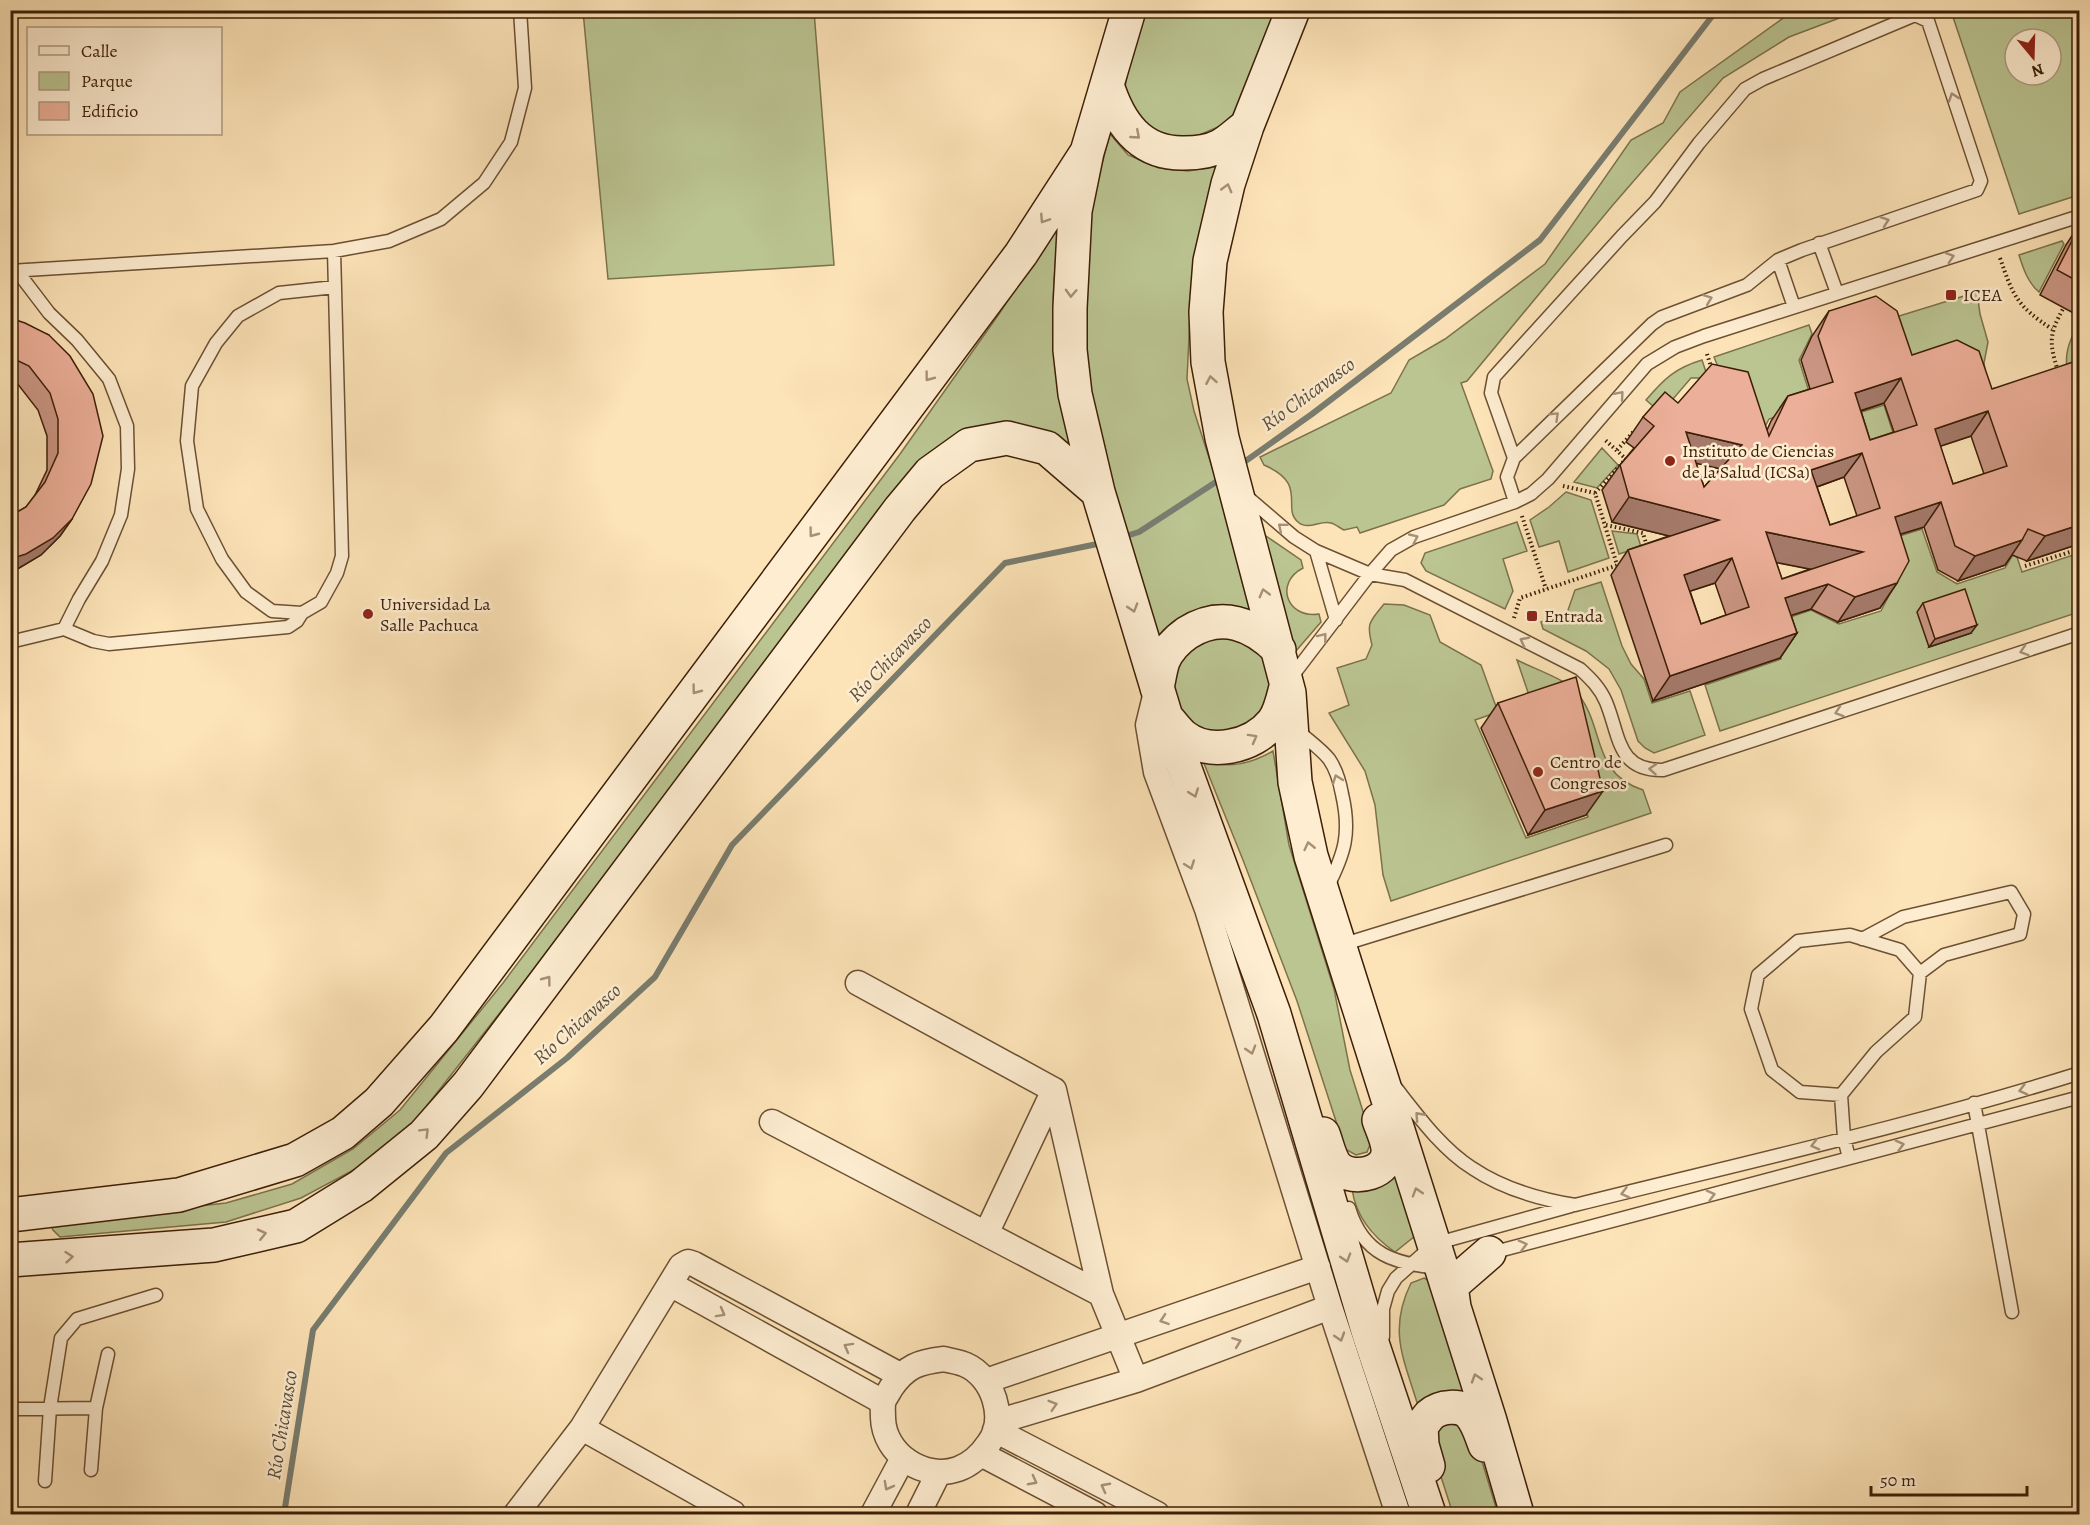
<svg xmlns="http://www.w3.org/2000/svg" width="2090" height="1525" font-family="Alegreya,serif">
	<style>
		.green { fill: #bbc592; stroke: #7c724c; stroke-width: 1.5; fill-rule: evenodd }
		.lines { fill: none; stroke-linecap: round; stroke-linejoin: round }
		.stream { stroke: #797d70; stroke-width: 6 }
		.lane-casing { stroke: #6c5032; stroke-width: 15 }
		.street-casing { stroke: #6c5032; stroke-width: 27 }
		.secondary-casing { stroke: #3c1e06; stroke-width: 36 }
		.path { stroke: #3c1e06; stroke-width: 4; stroke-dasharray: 1.5 3; stroke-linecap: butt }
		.lane { stroke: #feedd1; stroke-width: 12 }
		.street { stroke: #feedd1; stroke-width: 24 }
		.secondary { stroke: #feedd1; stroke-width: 33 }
		.wall { fill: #cb9684; stroke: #3c1e06; stroke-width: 1.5; fill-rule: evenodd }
		.shaded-wall { fill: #a57a6b; stroke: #3c1e06; stroke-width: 1.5 }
		.building { fill: #ecaf99; stroke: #3c1e06; stroke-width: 1.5; fill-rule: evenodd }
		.oneway { stroke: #a79076 }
		.poi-dot { fill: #8f2418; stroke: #feedd1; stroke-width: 2 }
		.labels { text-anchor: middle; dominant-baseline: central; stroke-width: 5; stroke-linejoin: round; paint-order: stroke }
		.poi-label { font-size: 18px; fill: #3c1e06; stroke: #feedd1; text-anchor: start }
		.water-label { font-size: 20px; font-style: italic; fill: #5b4e3b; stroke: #feedd1 }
	</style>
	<rect width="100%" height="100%" fill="#fde4b8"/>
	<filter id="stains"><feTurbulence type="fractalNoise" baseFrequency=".00333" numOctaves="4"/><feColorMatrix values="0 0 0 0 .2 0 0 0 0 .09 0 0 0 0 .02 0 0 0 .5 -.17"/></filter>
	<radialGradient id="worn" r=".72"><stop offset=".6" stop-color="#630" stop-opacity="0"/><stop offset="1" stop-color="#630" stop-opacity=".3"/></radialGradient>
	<path class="green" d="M583,11H814L834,265L608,279Z
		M1145,11H1281L1247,99L1225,124L1197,136L1170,137L1149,127L1132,112L1125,88L1129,63Z
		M1793,11H1858L1789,37L1723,78L1612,206L1467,381L1461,383L1493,471L1491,479L1460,489L1444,505L1360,533L1357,527L1344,530C1340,528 1335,524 1331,523C1320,520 1308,531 1298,522C1281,508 1309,484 1264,465L1260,457L1391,393L1409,360L1445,339L1545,264L1631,140L1663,123L1680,92Z
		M1951,11H2079V195L2019,214ZM2015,39H2051V75H2015Z
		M1110,134L1128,155L1159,168L1188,171L1221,166L1190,316L1187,379L1194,411L1260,616C1246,612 1228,603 1213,605C1191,609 1172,634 1156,648L1088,394L1082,282L1092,201Z
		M1059,223C1054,272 1050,321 1056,370C1060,397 1068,424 1074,451L1014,424L888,499L517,991L414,1122L363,1165L301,1198L226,1222L60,1237L53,1230L51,1225L127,1214L226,1203L292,1184L353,1149L400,1110L503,983L900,454L999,314Z
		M2062,241L2064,244L2039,292C2028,283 2023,268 2019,255Z
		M1977,292L1980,314L1988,342L1984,363L1988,388L1896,377L1886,320Z
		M1809,325L1812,334L1799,360L1813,404L1769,419L1752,452L1714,357Z
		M2079,331V378L2068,377C2065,360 2066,348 2074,333Z
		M1702,360L1706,372L1702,378H1691L1661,413L1646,400C1664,379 1675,368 1702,360Z
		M1884,405L1898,448L1853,462L1839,419Z
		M1602,448L1618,465L1597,488L1574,482Z
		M1566,492L1591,500L1609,558L1568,572L1559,541L1539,547L1530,520L1549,507Z
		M1517,522L1527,551L1503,559L1513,591L1505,609L1426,571L1421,563L1425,553Z
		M1250,525L1301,560L1303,568C1274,583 1287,619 1319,614L1321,622L1289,659Z
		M1922,529L1937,572L1957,584L2005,568L2015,551L2022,572L2079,553V612L1720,731L1705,685L1781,659L1770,624L1811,610L1839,624L1881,611L1894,586L1880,542Z
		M1612,531L1637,534L1641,547L1619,554Z
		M1601,582L1622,646L1631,664L1644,679L1652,703L1690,691L1705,735L1654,753L1645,748L1638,741L1621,690L1609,669L1586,651L1543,629L1541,622L1567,613L1575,590Z
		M1384,604L1404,605L1430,615L1440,642L1481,665L1498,712L1475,720L1526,838L1588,817L1559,695L1532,704L1517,660C1530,667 1567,680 1575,690C1607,727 1589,772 1643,790L1651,813L1391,901L1383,875L1375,805L1365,771L1329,713L1349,705L1337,668L1366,659L1372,645C1366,622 1370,622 1384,604Z
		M1224,633L1267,655L1272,705L1230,737L1195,729L1173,701L1174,668L1181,654Z
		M1273,751L1289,845L1334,989L1350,1070L1372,1140L1367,1152L1356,1155L1345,1149L1297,1001L1243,860L1203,761C1229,769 1250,764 1273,751Z
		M1399,1166L1420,1232L1395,1252C1373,1237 1356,1217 1352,1189Z
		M1424,1278L1432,1282L1475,1401L1419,1409C1405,1361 1387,1332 1411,1283Z
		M1456,1421L1474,1435L1498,1514H1453L1433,1452L1435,1432L1442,1425Z"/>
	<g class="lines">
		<path class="stream" d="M1240,465L1312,414L1540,240L1713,15L1723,10
			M1120,538L1139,532L1222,478
			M284,1514L313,1330L446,1153L567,1058L655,977L732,845L1005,563L1102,543"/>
		<g class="lane-casing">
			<path id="lane" d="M1819,243L1837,293
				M1778,260L1794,307
				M10,271L334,251L389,241L441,219L484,183L511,142L525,88L520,10
				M17,271L49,313L77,340L109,379L127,426L128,469L121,515L102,561L79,599L64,629
				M1514,458L1491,393L1494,377L1622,236L1655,202L1699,143L1745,89L1763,79L1915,15L1928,21L1981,181L1977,190L1802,250L1778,260L1747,285L1662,317L1652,324L1514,458L1507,477L1515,502
				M1245,495L1294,537L1316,551L1370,574L1405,580L1580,669C1591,679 1600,688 1606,702C1620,736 1617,771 1663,770L2080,633
				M1316,551L1336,620
				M302,613L272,611L246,592L222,559L197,509L187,441L192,386L216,343L238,316L279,293L335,287
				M10,642L64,629L93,641L109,644L288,627L297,621L302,613L321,602L337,573L342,556L334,251
				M1290,679L1370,574L1391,550L1414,537L1515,502L1531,494L1548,479L1647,364L1675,347L1704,336L2080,216
				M1298,731C1308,740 1321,749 1329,759C1336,769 1340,783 1342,794C1351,833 1345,853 1327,888
				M1341,945L1666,845
				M1396,1088C1418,1116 1442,1149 1472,1168C1503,1189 1538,1199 1575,1205C1743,1163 1914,1125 2080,1073
				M1841,1095L1800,1092L1772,1070L1751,1009L1758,975L1798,941L1850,935L1900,950L1920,973
				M1974,1103L2012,1312
				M1849,1158L1844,1138L1841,1095L1876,1052L1915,1017L1920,973L1944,955L2020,934L2024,914L2011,892L1903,917L1862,939
				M1349,1208C1363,1255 1395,1264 1439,1268
				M1491,1253L2080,1097
				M1383,1337V1309L1388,1291L1396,1278L1434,1244L1571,1206
				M10,1409L96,1408
				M91,1470L96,1408L108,1354
				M45,1481L50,1408L61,1338L77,1319L156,1295"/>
		</g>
		<g class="street-casing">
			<path id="street" d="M1157,688L1148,725L1156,772L1207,909L1330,1307L1398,1514
				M858,983L1054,1090L1101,1294L1136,1380
				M772,1122L1101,1294
				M986,1234L1054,1090
				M670,1284L883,1402
				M944,1359C951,1361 960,1362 966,1365C993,1377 1007,1418 989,1443C981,1455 972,1464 958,1469C924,1481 884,1454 883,1418C883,1412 882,1405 884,1400C886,1396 889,1392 891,1388C906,1366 919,1362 944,1359Z
				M986,1381L1318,1267
				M997,1422L1136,1380L1330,1307
				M582,1428L733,1513
				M995,1430L1157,1514
				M981,1454L1095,1514
				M516,1514L582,1428L681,1266L688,1262L694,1264L900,1375
				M873,1514L903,1458
				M918,1514L939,1472"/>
		</g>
		<g class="secondary-casing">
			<path id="secondary" d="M1129,10L1087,152L1075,211L1070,308V350L1075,394L1098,492L1166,717L1274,1014L1369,1334L1429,1514
				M1293,10L1247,126L1228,184L1210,261L1206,312L1208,362L1222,438L1289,693L1295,782L1311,856L1490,1421L1517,1514
				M1107,85C1119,123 1140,154 1184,153C1197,153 1209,152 1220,146C1230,141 1238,132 1247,126
				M1157,688C1159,679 1160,670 1163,661C1168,649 1177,640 1187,633C1222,611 1253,624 1279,650
				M1167,718C1172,724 1177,731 1183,736C1209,757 1253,747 1273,722C1280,713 1283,699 1286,687
				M1323,1134C1327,1144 1330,1161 1338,1168C1354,1182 1391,1173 1388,1148C1387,1139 1382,1129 1379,1120
				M10,1215L179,1195L295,1160L343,1133L379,1102L444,1028L1021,254L1087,152
				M10,1260L214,1245L296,1226L361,1186L424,1135L468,1085L900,509L930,473L969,445L1007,438L1047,448L1098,492
				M1454,1307L1451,1286L1489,1253
				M1428,1466L1422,1445L1421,1426C1424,1423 1427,1418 1430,1415C1440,1406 1461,1404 1470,1414C1478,1423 1481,1435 1485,1445"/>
		</g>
		<path class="path" d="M2000,258C2013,296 2017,306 2052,329
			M1707,354L1712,370
			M2058,371C2049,343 2049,334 2063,309
			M1617,450L1635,430
			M1563,486L1595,493L1617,565
			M1595,493L1626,459L1604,439
			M1522,516L1546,589
			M1606,525L1643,533L1647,547
			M2025,566L2080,549
			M1514,618L1520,598L1621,564"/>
		<use href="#lane" class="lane"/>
		<use href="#street" class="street"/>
		<use href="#secondary" class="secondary"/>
	</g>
	<path class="wall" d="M2079,225V317V316L2040,295L2066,245Z
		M1829,311L1912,355L1992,389L2079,369V544L2027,561L2012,555L2005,565L1958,581L1938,570L1924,527L1901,534L1897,583L1880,608L1838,622L1811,609L1791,615L1797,633L1780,658L1653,701L1611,575L1628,550L1669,536L1612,522L1602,490L1620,465L1634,448L1626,442L1643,417L1678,403L1767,430L1771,421L1788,396L1810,389L1801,360L1812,336ZM1884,403L1894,432L1870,440L1861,411ZM1971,436L1984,474L1953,484L1940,446ZM1696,463L1720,469L1704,487ZM1844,477L1857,516L1830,525L1817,487ZM1776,562L1786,564L1810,569L1782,579ZM1715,583L1726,615L1701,624L1690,591Z
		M10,318L49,335L72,519L60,536L41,555L14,571L10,572V516L26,507L35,495L47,470V436L38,410L17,383L10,380Z
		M1923,603L1971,633L1929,647L1917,612Z
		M1498,703L1586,815L1528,835L1481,728Z"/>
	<path class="shaded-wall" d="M1901,378L1884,403L1838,418L1855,393Z
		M1988,411L1971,436L1917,454L1935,429Z
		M1686,432L1742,445L1725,470L1669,457Z
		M1862,453L1844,477L1794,495L1811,470Z
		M1629,497L1719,520L1702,544L1612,522Z
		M1941,502L1924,527L1878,541L1895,517Z
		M72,519L60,536L41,555L14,571L10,572V559Z
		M2079,525V544L2027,561L2045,536Z
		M1766,532L1863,552L1845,576L1748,557Z
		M2022,540L2005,565L1958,581L1975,556Z
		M1732,558L1715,583L1666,599L1684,575Z
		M1897,583L1880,608L1838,622L1855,597Z
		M1828,584L1811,609L1768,623L1785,598Z
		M1977,625L1971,633L1929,647L1935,639Z
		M1797,633L1780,658L1653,701L1670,676Z
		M1603,791L1586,815L1528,835L1545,810Z"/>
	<path class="building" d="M2079,227V282L2057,270Z
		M1876,296L1897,311L1912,355L1957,340L1979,351L1992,389L2076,361L2078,369H2079V525L2045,536L2028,529L2022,540L1975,556L1955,546L1941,502L1895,517L1909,561L1897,583L1855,597L1828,584L1785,598L1797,633L1670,676L1628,550L1719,520L1629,497L1620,465L1654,426L1643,417L1665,392L1678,403L1712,364L1748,372L1769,436L1788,396L1833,382L1818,336L1829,311ZM1901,378L1917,425L1870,440L1855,393ZM1988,411L2007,466L1953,484L1935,429ZM1686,432L1742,445L1704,487ZM1862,453L1880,508L1830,525L1811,470ZM1766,532L1863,552L1782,579ZM1732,558L1749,607L1701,624L1684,575Z
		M10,318L25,323L49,335L70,356L93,394L103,436L91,484L72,519L53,538L26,554L10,559V516L26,507L45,482L58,453V419L50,393L29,366L10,357Z
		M1965,589L1977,625L1935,639L1923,603Z
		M1576,677L1603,791L1545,810L1498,703Z"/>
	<defs><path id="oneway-chevron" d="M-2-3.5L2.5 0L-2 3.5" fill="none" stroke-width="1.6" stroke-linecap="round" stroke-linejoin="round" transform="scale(1.5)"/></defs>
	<g class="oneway">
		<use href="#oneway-chevron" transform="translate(1953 97) rotate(-109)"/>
		<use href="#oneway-chevron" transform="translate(1136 135) rotate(41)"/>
		<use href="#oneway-chevron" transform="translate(1227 188) rotate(-75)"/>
		<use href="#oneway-chevron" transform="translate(1044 219) rotate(123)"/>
		<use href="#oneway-chevron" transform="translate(1885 221) rotate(-19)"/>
		<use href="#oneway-chevron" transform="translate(1950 257) rotate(-18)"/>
		<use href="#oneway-chevron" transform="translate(1071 293) rotate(92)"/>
		<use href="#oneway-chevron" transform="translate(1708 299) rotate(-21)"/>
		<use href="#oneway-chevron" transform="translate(929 377) rotate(127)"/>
		<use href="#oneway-chevron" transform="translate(1211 380) rotate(-100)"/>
		<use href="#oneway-chevron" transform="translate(1620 395) rotate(-49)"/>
		<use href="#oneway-chevron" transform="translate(1555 416) rotate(-44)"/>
		<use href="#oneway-chevron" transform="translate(1282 527) rotate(-140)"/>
		<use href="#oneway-chevron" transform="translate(813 533) rotate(127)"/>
		<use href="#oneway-chevron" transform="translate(1414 538) rotate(-25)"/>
		<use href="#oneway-chevron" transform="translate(1264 593) rotate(-105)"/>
		<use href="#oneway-chevron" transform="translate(1133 608) rotate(73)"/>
		<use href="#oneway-chevron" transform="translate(1323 637) rotate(-52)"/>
		<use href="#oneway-chevron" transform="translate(1524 641) rotate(-153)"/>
		<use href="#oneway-chevron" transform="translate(2024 651) rotate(162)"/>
		<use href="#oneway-chevron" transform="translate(696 690) rotate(127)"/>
		<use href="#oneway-chevron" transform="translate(1839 712) rotate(162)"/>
		<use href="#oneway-chevron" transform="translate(1253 738) rotate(-29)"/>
		<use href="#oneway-chevron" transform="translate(1653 769) rotate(-176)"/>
		<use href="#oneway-chevron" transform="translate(1337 779) rotate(-110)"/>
		<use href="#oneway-chevron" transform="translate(1194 793) rotate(70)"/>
		<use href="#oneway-chevron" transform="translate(1309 846) rotate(-103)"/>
		<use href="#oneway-chevron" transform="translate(1190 865) rotate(70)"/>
		<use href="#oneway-chevron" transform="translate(547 980) rotate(-53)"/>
		<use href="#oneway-chevron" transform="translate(1251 1050) rotate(73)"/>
		<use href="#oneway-chevron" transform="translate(2023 1090) rotate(165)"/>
		<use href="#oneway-chevron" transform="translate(1419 1116) rotate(-132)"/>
		<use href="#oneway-chevron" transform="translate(425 1132) rotate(-45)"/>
		<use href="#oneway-chevron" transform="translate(1815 1145) rotate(166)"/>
		<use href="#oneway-chevron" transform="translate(1900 1145) rotate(-15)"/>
		<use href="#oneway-chevron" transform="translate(1417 1192) rotate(-107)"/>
		<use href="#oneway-chevron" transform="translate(1625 1193) rotate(166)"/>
		<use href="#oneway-chevron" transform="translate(1711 1195) rotate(-15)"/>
		<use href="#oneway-chevron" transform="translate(262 1234) rotate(-13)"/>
		<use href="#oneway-chevron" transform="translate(1523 1245) rotate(-15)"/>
		<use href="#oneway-chevron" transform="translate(69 1257) rotate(-5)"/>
		<use href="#oneway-chevron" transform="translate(1346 1258) rotate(73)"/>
		<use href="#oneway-chevron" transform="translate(721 1313) rotate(29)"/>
		<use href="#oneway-chevron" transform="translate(1164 1320) rotate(161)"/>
		<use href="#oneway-chevron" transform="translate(1340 1337) rotate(72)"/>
		<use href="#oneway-chevron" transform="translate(1237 1342) rotate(-21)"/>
		<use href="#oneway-chevron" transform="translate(848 1347) rotate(-151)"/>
		<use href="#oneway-chevron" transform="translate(1476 1378) rotate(-108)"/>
		<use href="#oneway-chevron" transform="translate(1053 1405) rotate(-17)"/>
		<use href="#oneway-chevron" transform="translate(1033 1481) rotate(28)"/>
		<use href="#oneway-chevron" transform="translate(888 1486) rotate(118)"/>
		<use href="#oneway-chevron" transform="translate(1105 1487) rotate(-152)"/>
	</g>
	<g class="poi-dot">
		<rect x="1945" y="289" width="12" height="12" rx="3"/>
		<circle cx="1670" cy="461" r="6"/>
		<circle cx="368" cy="614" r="6"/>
		<rect x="1526" y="610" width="12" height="12" rx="3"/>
		<circle cx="1538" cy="772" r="6"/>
	</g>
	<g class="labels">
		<g class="poi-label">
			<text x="1963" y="295">ICEA</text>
			<text x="1682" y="451">Instituto de Ciencias<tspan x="1682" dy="21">de la Salud (ICSa)</tspan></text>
			<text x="380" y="604">Universidad La<tspan x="380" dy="21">Salle Pachuca</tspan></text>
			<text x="1544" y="616">Entrada</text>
			<text x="1550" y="762">Centro de<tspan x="1550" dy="21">Congresos</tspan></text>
		</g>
		<g class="water-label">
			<text transform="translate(1308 394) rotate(-36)">Río Chicavasco</text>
			<text transform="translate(890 659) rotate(-46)">Río Chicavasco</text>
			<text transform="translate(577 1024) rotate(-42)">Río Chicavasco</text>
			<text transform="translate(282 1425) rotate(-81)">Río Chicavasco</text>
		</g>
	</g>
	<rect width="2090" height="1525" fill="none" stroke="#fde4b8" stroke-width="36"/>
	<rect x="12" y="12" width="2066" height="1501" fill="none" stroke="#3c1e06" stroke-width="3"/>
	<rect x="18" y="18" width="2054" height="1489" fill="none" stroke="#3c1e06" stroke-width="1.5"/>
	<rect x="27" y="27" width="195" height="108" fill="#feedd1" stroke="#b09a80" stroke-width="1.5"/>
	<rect x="39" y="46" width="30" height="9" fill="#feedd1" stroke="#b09a80" stroke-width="1.5"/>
	<text x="81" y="57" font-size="18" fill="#3c1e06">Calle</text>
	<rect x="39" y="72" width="30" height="18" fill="#bbc592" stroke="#b09a80" stroke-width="1.5"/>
	<text x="81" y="87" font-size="18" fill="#3c1e06">Parque</text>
	<rect x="39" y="102" width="30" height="18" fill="#ecaf99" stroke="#b09a80" stroke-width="1.5"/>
	<text x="81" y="117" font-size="18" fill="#3c1e06">Edificio</text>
	<g transform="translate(2033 57) rotate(161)"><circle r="28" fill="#feedd1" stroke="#b09a80" stroke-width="1.5"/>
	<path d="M0-4.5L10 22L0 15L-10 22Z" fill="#8f2418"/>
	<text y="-9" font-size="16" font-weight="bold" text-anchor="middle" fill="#3c1e06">N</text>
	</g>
	<path d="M1871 1486v9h156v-9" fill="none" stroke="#3c1e06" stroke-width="3"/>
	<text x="1880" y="1486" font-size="18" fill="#3c1e06" stroke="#feedd1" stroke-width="4.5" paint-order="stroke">50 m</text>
	<rect width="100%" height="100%" filter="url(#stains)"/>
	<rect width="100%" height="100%" fill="url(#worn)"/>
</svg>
